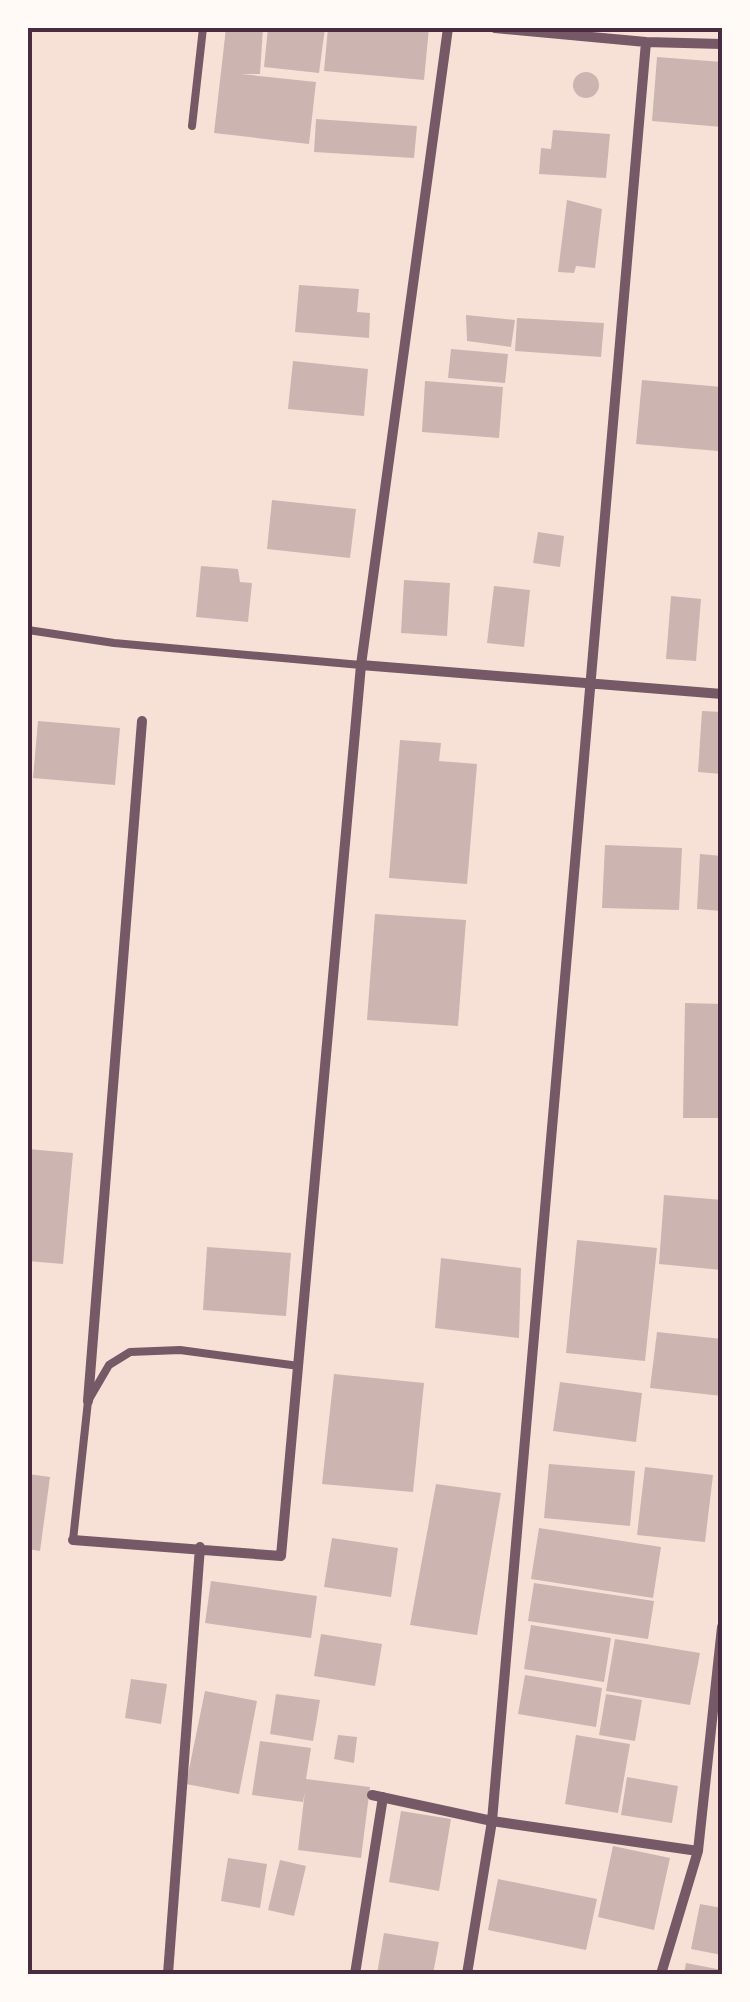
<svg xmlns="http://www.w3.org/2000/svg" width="750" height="2002" font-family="'Work Sans',sans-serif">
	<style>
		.building { fill: #ccb4b1 }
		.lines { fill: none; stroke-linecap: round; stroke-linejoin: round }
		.service { stroke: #755966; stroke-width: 8 }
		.minor { stroke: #755966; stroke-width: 10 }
		.neatline { fill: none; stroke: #4a2c40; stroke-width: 4 }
	</style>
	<rect width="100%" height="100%" fill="#f7e1d7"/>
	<path class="building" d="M226,28H263L260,74H241L316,82L309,144L214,133Z
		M268,28H325L319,73L264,67Z
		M328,28H429L424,80L324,71Z
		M657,57L722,62V127L652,121Z
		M573 85a13 13 0 1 1 26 0a13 13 0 1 1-26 0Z
		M316,119L417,126L414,158L314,152Z
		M553,130L610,134L606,178L539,174L541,148L551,149Z
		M567,200L602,209L595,268L576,266L574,273L558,272Z
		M299,285L359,289L357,312L370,313L369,338L295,332Z
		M466,315L515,320L511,347L467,341Z
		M517,318L604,323L601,357L515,351Z
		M451,349L508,354L505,383L448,378Z
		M293,361L368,369L364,416L288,409Z
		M642,380L722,387L718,451L636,444Z
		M425,381L503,387L499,438L422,432Z
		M272,500L356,509L350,558L267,549Z
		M538,532L564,536L560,567L533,563Z
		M201,566L238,569L240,582L252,583L248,622L196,617Z
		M404,580L450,583L447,636L401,633Z
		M494,586L530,590L524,647L487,643Z
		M671,596L701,599L696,661L666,659Z
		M702,711L722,712V774L698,772Z
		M38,721L120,728L115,785L33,778Z
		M400,740L441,743L439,761L477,764L467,884L389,878Z
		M605,845L682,848L679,910L602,908Z
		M700,854L722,856V911L697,909Z
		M375,914L466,920L458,1026L367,1020Z
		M685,1003L722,1004V1118H683Z
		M28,1149L73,1153L63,1264L28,1261Z
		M664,1195L722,1200V1270L659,1264Z
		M577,1240L657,1248L645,1361L566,1353Z
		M207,1247L291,1253L286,1316L203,1310Z
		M441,1258L521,1268L519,1338L435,1328Z
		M657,1332L722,1339V1396L650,1388Z
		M334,1374L424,1383L413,1492L322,1484Z
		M560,1382L642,1393L636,1442L553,1431Z
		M549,1464L635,1471L630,1526L544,1518Z
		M645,1467L713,1475L705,1542L637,1535Z
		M28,1474L50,1477L40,1551L28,1549Z
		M436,1484L501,1493L477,1635L410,1625Z
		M539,1528L661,1547L653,1598L531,1579Z
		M332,1538L398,1548L391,1597L324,1587Z
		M211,1581L317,1596L311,1638L205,1623Z
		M534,1583L654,1601L648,1639L528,1621Z
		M531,1625L611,1638L604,1682L524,1669Z
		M321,1634L382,1644L375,1686L314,1676Z
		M615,1639L700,1653L690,1705L606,1691Z
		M525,1675L602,1688L596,1727L518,1714Z
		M131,1679L167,1684L161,1724L125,1718Z
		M205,1691L257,1701L239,1794L186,1784Z
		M276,1694L320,1700L313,1741L270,1734Z
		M606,1694L642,1700L635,1741L599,1735Z
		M338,1735L357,1737L354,1763L334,1759Z
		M576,1735L630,1744L618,1813L565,1804Z
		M260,1741L311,1748L306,1779L370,1787L361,1858L298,1850L305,1791L303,1802L252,1795Z
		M627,1777L678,1786L672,1823L621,1815Z
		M401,1811L451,1819L439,1891L389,1882Z
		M613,1846L670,1858L654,1930L598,1917Z
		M228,1858L267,1864L260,1908L221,1901Z
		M280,1860L306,1866L294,1916L268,1910Z
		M498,1879L597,1899L586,1950L488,1930Z
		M700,1904L722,1908V1955L691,1949Z
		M384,1933L439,1942L433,1974H377Z
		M686,1963L722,1970V1974H684Z"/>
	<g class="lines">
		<path class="service" d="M192,126L203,28
			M28,630L114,643L361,665
			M73,1540L88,1401L109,1365L130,1352L180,1350L299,1366"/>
		<path class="minor" d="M495,28L646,42L722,44
			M361,665L722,694
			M88,1401L142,721
			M73,1540L281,1556L361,665L448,28
			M372,1795L492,1821L698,1851
			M168,1974L200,1547
			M355,1974L383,1797
			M467,1974L492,1821L646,42
			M661,1974L698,1851L722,1627"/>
	</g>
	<rect width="750" height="2002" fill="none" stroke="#fffaf5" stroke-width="60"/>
	<rect x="30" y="30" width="690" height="1942" class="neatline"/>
</svg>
